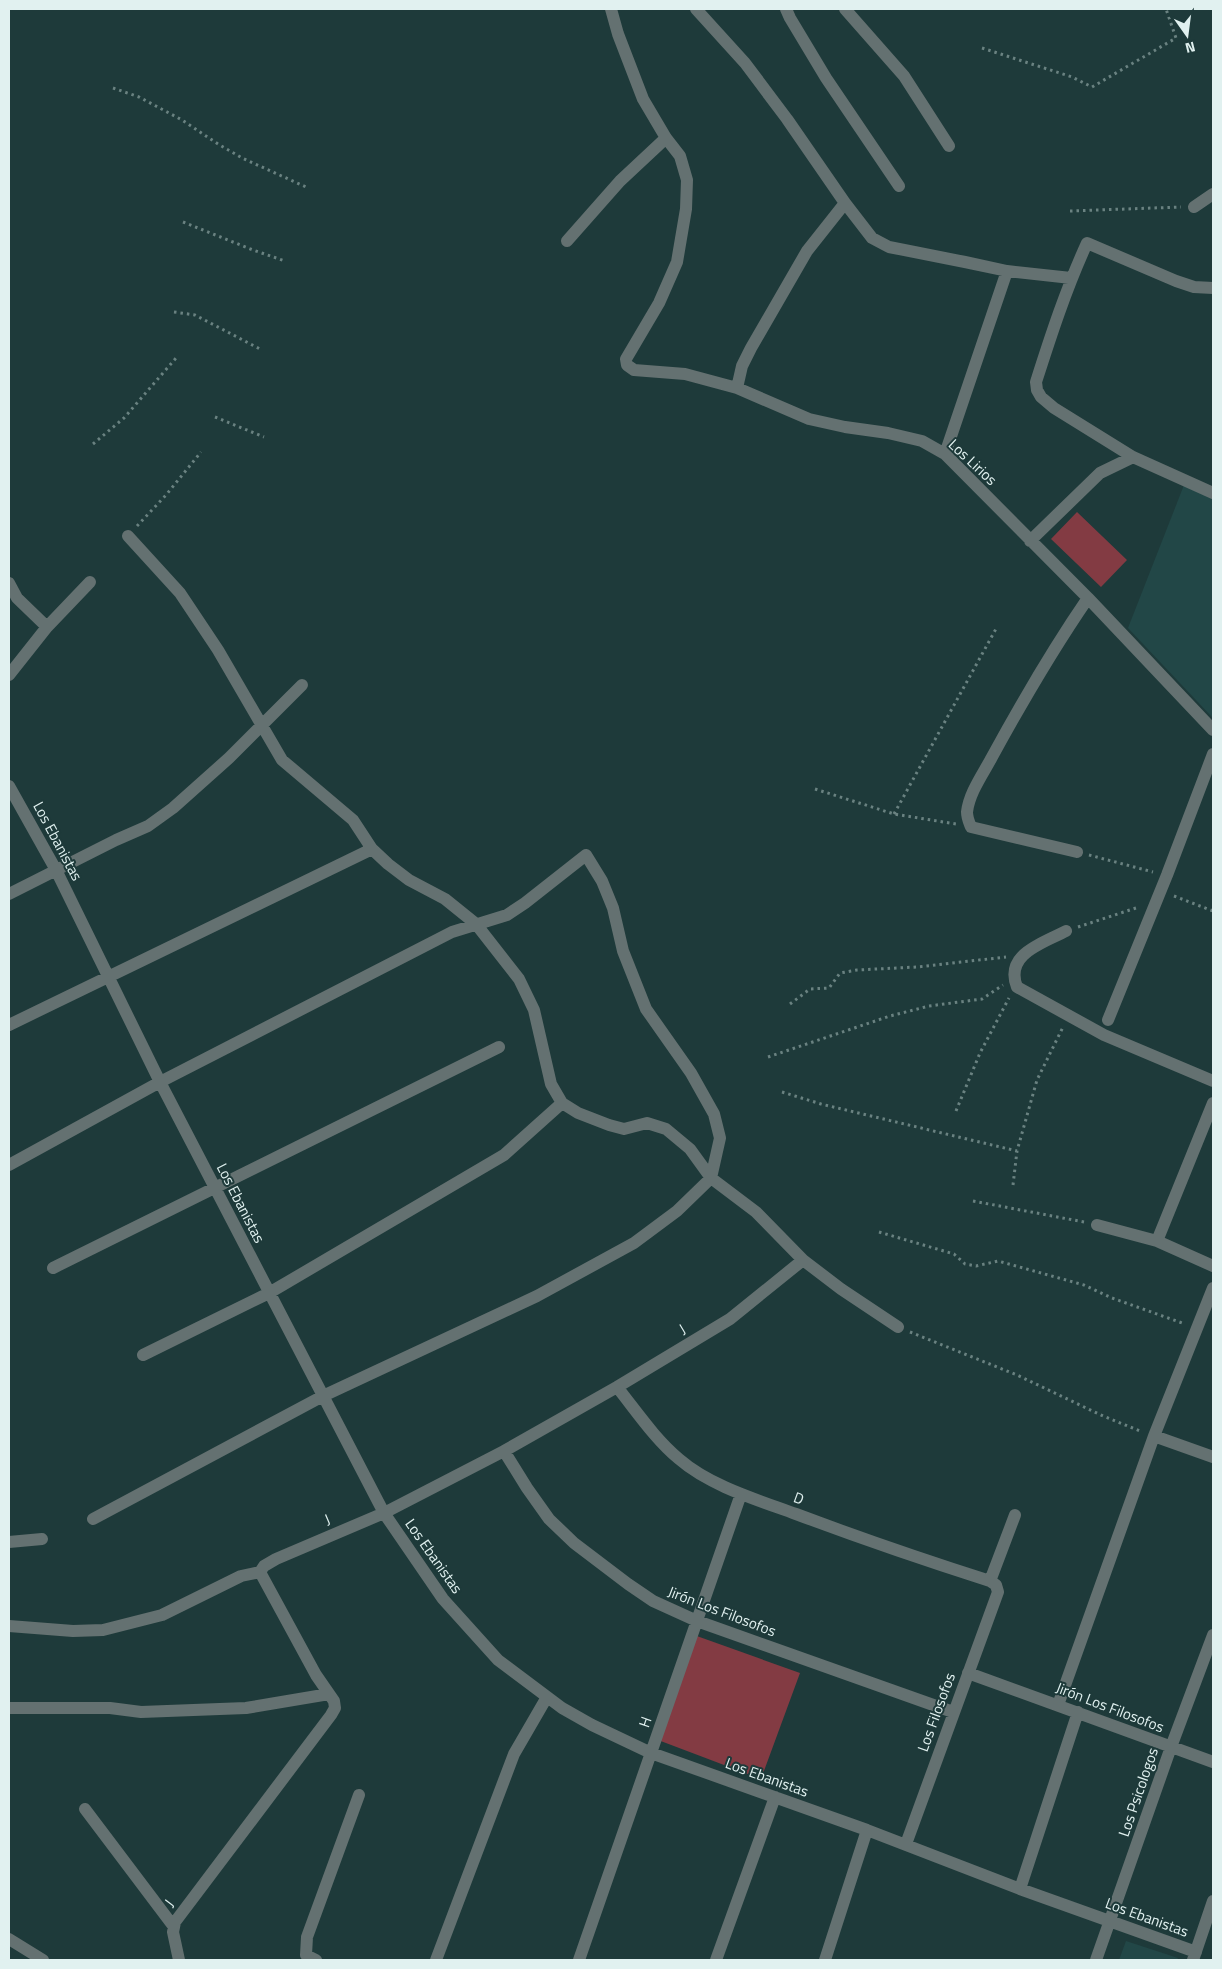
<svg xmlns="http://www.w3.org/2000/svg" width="1222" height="1969" font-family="'Titillium Web',sans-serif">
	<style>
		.built { fill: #224747 }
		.park { fill: #833b43 }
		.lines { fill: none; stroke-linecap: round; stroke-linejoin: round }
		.path { stroke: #6a8281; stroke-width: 3; stroke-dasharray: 2.5 4; stroke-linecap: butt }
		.minor { stroke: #647171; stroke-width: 12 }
		.labels { text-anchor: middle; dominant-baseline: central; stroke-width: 4; stroke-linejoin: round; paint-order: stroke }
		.street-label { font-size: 15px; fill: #e1f1f0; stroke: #1e3a3a }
	</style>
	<rect width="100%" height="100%" fill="#1e3a3a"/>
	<path class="built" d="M1184,485L1213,499L1212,717L1128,628Z
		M1126,1941L1178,1958L1177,1960H1119Z"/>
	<path class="park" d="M1077,512L1127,560L1101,587L1051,539Z
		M694,1635L800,1673L761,1779L658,1740Z"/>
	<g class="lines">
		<path class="path" d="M982,48L1072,77L1092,87L1176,38L1166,9
			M113,88L139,97L182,120L218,144L242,158L306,187
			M1070,211L1181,207
			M183,222L253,250L285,261
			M174,312L195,315L260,349
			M215,417L264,437
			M93,444L124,418L176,358
			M137,526L166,495L201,452
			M815,789L894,814L956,824
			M894,814L997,627
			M1089,855L1153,872
			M1174,896L1213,911
			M1078,927L1139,907
			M790,1004L810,989L829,988L840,973L857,970L917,967L1006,957
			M768,1057L890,1016L929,1006L982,999L1003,985
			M782,1092L821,1104L1017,1151
			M956,1111L980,1053L1009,998
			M1013,1185L1017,1151L1037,1080L1063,1027
			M973,1201L1084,1222
			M879,1232L954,1254L965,1264L976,1266L998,1261L1084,1285L1112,1298L1185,1324
			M910,1332L1017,1375L1103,1416L1140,1431"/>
		<path class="minor" d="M611,9L618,34L643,99L666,138L680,156L687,180L686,209L677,262L659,303L626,359L627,365L634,370L685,374L737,388L809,419L845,427L888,433L922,441L945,454L1088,598L1213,730
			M696,9L745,63L787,119L845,203L872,238L889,247L965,262L1007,271L1071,278
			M786,9L790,18L826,78L899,186
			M845,9L904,76L949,146
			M1194,207L1213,194
			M567,241L620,181L666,138
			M1213,288L1194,287L1176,281L1087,243C1066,289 1051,335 1036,382L1037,390L1041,397L1054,408L1133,457L1213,493
			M737,388L742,366L751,348L807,251L845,203
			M945,454L1007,271
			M128,536L180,593L218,650L282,760L353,820L372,849L388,864L409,880L445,899L476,924L519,979L534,1010L551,1084L562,1103L578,1113L609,1125L624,1129L647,1123L666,1129L690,1149L711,1178L756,1212L803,1260L841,1289L898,1327
			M1030,541L1100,473L1133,457
			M9,583L17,598L47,627
			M9,675L47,627L90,582
			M9,786L56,870L160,1082L384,1513L443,1599L498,1660L562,1708L592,1725L651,1753L867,1830L1020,1889L1196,1952
			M1077,852L971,827C969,822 967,818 967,812C969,793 983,774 992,757C1022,702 1053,649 1088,598
			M9,894L116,840L148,826L173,808L229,758L302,685
			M1066,931C1043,943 1004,954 1017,987L1104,1035L1213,1081
			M1108,1020L1167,875L1213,754
			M9,1025L372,849
			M9,1165L160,1082L452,932L507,915L525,903L586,855L602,881L613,908L623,951L646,1009L691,1073L714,1114L720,1138L711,1178L677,1211L634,1243L537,1296L323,1396L93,1519
			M1097,1225L1157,1241L1213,1266
			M1157,1241L1213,1103
			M53,1268L499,1047
			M143,1355L269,1293L504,1155L562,1103
			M617,1387C637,1412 655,1439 679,1459C710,1486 758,1500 796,1514C860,1538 924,1560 990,1581L996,1585L998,1592L906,1844
			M1154,1436L1213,1457
			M504,1451L527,1488L549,1519L574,1543L628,1584L653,1601L697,1621L953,1712
			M9,1542L42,1539
			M260,1572L264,1566L276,1559L384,1513L504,1451L617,1387L730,1319L803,1260
			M990,1581L1015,1515
			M9,1626L73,1631L103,1630L162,1615L241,1576L260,1572
			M968,1673L1213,1762
			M1058,1705L1154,1436L1213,1288
			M9,1708H110L141,1712L246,1708L329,1694
			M85,1809L174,1927
			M1020,1889L1078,1712
			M9,1939L43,1960
			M179,1960L173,1932L175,1922L331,1715L335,1708L334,1701L316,1675L260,1572
			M316,1960L306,1955L307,1937L359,1795
			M436,1960L514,1754L547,1697
			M579,1960L741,1494
			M716,1960L775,1797
			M825,1960L867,1830
			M1096,1960L1171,1747L1213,1635
			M1193,1960L1213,1901"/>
	</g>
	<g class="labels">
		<g class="street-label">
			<text transform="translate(973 462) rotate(43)">Los Lirios</text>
			<text transform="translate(58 841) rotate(62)">Los Ebanistas</text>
			<text transform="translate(241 1203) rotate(63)">Los Ebanistas</text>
			<text transform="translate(682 1329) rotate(-31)">J</text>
			<text transform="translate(799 1498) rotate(20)">D</text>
			<text transform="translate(327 1519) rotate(-23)">J</text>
			<text transform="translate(434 1556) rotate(55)">Los Ebanistas</text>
			<text transform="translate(722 1611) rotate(21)">Jirón Los Filosofos</text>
			<text transform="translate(1110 1707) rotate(21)">Jirón Los Filosofos</text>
			<text transform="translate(936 1712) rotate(-70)">Los Filosofos</text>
			<text transform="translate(645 1722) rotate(-71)">H</text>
			<text transform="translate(767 1777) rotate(20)">Los Ebanistas</text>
			<text transform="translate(1138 1792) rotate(-71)">Los Psicologos</text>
			<text transform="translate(169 1903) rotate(-53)">J</text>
			<text transform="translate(1147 1917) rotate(20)">Los Ebanistas</text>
		</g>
	</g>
	<rect width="1222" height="1969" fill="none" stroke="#e1f1f0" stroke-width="20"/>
	<g transform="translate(1187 35) rotate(166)" stroke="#1e3a3a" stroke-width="4" paint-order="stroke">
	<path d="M0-4L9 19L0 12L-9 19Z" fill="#e1f1f0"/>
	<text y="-8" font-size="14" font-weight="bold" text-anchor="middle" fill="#e1f1f0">N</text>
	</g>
</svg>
